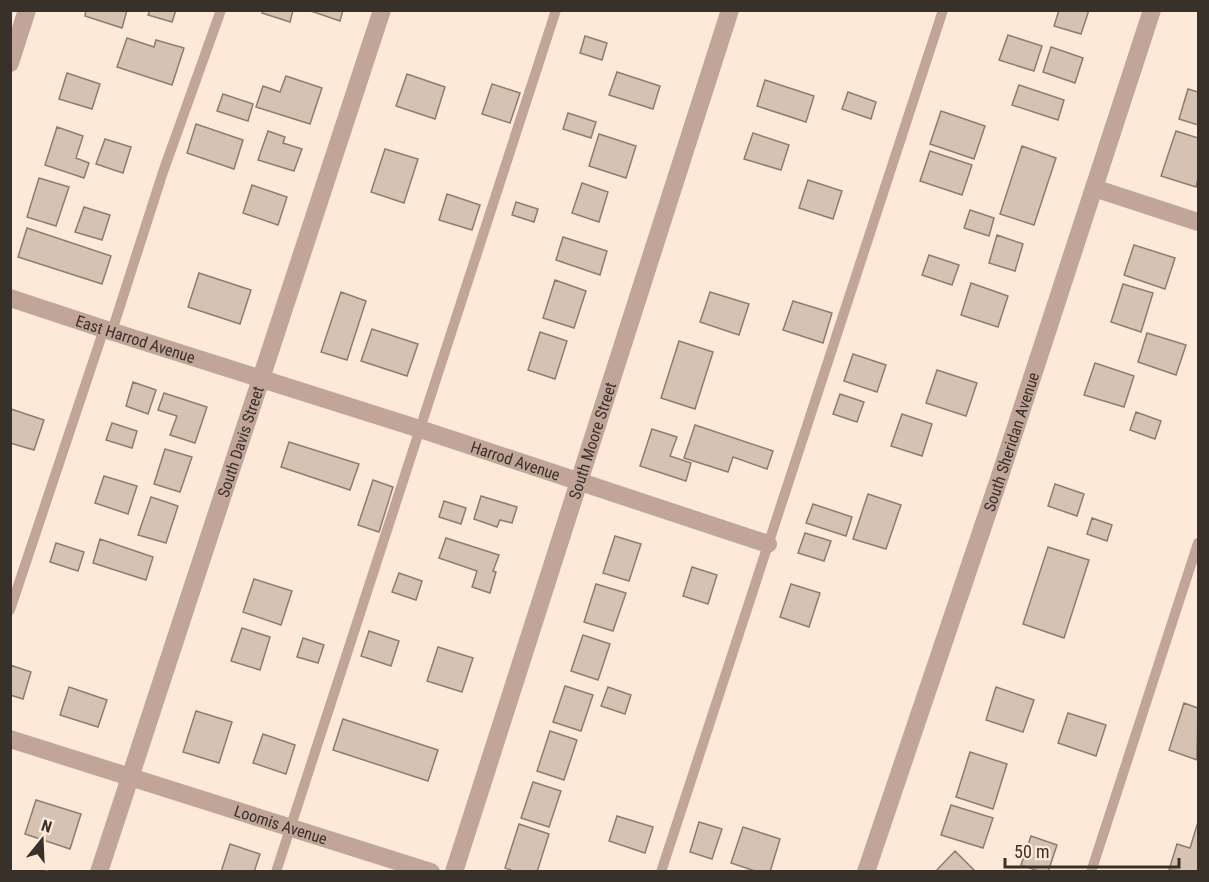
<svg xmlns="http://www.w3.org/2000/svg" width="1209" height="882" font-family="'Roboto Condensed',sans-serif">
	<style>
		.building { fill: #d5c2b2; stroke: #8e7d6e; stroke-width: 1.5 }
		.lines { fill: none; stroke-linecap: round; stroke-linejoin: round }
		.lane { stroke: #c1a598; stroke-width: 10 }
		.street { stroke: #c1a598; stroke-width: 18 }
		.labels { text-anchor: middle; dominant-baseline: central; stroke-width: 6; stroke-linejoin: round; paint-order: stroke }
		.street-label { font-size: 16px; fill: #38312a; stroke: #fce9d8 }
	</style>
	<rect width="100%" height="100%" fill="#fce9d8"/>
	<path class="building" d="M86,10H127L122,28L85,16Z
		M150,10H176L172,22L148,15Z
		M263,10H293L290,22L262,13Z
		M308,10H343L340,21Z
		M1059,10H1089L1081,34L1054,26Z
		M1008,35L1042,46L1034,71L999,60Z
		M585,36L607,43L602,60L580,53Z
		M127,38L154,47L156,40L184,48L172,85L117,67Z
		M1051,47L1083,58L1075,83L1043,72Z
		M617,72L660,86L653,109L609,95Z
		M67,73L100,84L92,109L59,99Z
		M407,74L445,87L435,119L396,106Z
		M286,76L322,88L310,124L256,107L263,86L280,92Z
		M765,80L814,96L806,122L757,106Z
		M492,84L520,93L510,123L482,114Z
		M1019,85L1064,100L1058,120L1012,105Z
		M1188,89L1198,92V125L1179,119Z
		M848,92L876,102L871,119L842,109Z
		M223,94L253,104L248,121L217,111Z
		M941,111L985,126L974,159L930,144Z
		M568,113L596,122L591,138L563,129Z
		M196,124L243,140L234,169L187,153Z
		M57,127L83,136L76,158L89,163L84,178L45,165Z
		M268,131L285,137L283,143L302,149L294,171L258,160Z
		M1176,131L1198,138V179L1196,187L1161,176Z
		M753,133L789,145L781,170L744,159Z
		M599,134L636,146L626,178L589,166Z
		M105,139L131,147L123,173L96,164Z
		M1022,146L1056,158L1034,225L1000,214Z
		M385,149L418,159L404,203L371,192Z
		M930,151L972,165L962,195L920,181Z
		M39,178L69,187L56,226L27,217Z
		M808,180L842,191L833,219L799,208Z
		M582,183L608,192L599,222L572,213Z
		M252,185L287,197L278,225L243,213Z
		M447,194L480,205L472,230L439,220Z
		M516,202L538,209L534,222L512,215Z
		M84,207L110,215L102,240L75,232Z
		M970,210L994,218L989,236L964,228Z
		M27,228L111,256L102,284L18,257Z
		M997,235L1023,244L1015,271L989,263Z
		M563,237L607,251L600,275L556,260Z
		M1134,245L1175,258L1165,289L1124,275Z
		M929,255L959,265L952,285L922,275Z
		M199,273L251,290L240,324L188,307Z
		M555,280L586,291L574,328L543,318Z
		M971,283L1008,296L998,327L961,315Z
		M1123,284L1153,293L1141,332L1111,322Z
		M341,292L366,301L347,360L321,352Z
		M710,292L749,304L739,335L700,322Z
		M793,301L832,313L823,343L783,330Z
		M372,329L418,344L407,376L361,361Z
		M540,332L567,341L555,379L528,370Z
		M1147,333L1186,345L1176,375L1138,362Z
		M679,341L713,352L695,409L661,398Z
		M853,354L886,365L877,392L844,381Z
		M1095,363L1134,376L1124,407L1084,395Z
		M937,370L977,383L966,416L926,403Z
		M133,382L156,390L148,414L126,406Z
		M164,393L207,407L195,443L170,435L177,416L158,410Z
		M840,394L864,402L857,422L833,414Z
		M11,409L44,420L34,450L10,443Z
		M1136,412L1161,421L1155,439L1130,430Z
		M902,414L932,424L922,456L891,446Z
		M112,423L137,431L132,448L106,440Z
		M695,425L773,451L767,469L733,457L728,472L684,458Z
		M652,429L677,437L670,456L691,463L686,481L640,466Z
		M289,442L359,464L350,490L281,467Z
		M165,449L192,457L180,492L154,484Z
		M104,476L137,486L128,514L95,503Z
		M373,480L393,487L379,532L358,525Z
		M1055,484L1084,494L1077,516L1048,506Z
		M868,494L901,505L886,549L853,539Z
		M481,496L517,507L512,523L500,520L497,527L474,519Z
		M151,497L178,506L166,543L138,535Z
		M444,501L466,508L461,524L439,517Z
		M813,504L852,517L846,536L806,523Z
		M1092,518L1112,525L1107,541L1087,534Z
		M805,533L831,541L824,561L798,553Z
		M615,536L641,544L629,581L603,573Z
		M446,538L499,555L493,571L496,572L490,593L472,587L477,571L439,558Z
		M100,539L153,557L146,580L93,563Z
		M56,543L84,552L78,571L50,562Z
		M1048,547L1089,560L1064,638L1023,624Z
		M692,567L717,575L708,604L683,596Z
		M399,573L422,581L416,600L392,592Z
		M254,579L292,591L281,625L243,612Z
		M596,584L626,593L613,631L584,622Z
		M791,584L820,593L809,627L780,617Z
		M242,628L270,637L260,670L231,661Z
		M369,631L399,641L391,666L361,656Z
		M583,635L610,644L598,680L571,671Z
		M303,638L324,645L318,663L297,657Z
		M438,647L473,658L462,692L427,681Z
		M10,665L31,672L23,699L10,695Z
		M565,686L593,695L581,731L553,722Z
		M69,687L107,700L98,727L60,715Z
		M608,687L631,695L625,714L601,706Z
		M996,687L1034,700L1023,732L986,720Z
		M1184,703L1198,708L1197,760L1169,750Z
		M196,711L232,722L219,763L183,752Z
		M1068,713L1106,725L1096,756L1058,743Z
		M343,719L438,750L428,781L333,750Z
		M550,731L577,740L564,780L537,771Z
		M263,734L295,745L286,774L253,763Z
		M970,752L1007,764L993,809L956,797Z
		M533,782L561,791L549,827L521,818Z
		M36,800L81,814L70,849L25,834Z
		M951,805L993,818L983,848L941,835Z
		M617,816L653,827L645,853L609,841Z
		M699,822L722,829L712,859L690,852Z
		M1198,822V872L1169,870L1177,844L1190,848Z
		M519,824L549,834L537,872H516L505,868Z
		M743,827L780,839L770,872H758L731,863Z
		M1031,836L1057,845L1048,872H1041L1021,865Z
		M230,844L260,854L254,872H221Z
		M955,851L976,872H935Z"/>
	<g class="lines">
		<path class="lane" d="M112,331L163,172L221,10
			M10,610L104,329
			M276,872L556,10
			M661,872L943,10
			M1091,872L1198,543"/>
		<g class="street">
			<path d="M10,63L27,10"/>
			<path d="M1094,188L1198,222"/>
			<path id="s1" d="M10,298L104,329L420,429L768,544"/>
			<path id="s2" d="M10,739L431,872"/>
			<path id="s3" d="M99,872L382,10"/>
			<path id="s4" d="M454,872L730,10"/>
			<path id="s5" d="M866,872L999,479L1152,10"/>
		</g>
	</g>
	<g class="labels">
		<g class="street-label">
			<text stroke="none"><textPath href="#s1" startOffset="132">East Harrod Avenue</textPath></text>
			<text stroke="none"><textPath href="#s3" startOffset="453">South Davis Street</textPath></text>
			<text stroke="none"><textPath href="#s4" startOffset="453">South Moore Street</textPath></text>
			<text stroke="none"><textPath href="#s5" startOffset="454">South Sheridan Avenue</textPath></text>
			<text stroke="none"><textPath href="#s1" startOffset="531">Harrod Avenue</textPath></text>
			<text stroke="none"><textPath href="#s2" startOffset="284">Loomis Avenue</textPath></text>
		</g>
	</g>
	<rect width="1209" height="882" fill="none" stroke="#38312a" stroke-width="24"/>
	<g transform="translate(42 840) rotate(18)" stroke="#fce9d8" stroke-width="4.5" paint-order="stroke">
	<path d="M0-4.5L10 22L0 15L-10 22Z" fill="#38312a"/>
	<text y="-9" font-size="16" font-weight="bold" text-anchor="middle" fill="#38312a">N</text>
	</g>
	<path d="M1005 858v9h174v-9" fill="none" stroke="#38312a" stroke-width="3"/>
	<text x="1014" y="858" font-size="18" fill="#38312a" stroke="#fce9d8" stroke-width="4.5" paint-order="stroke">50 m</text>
</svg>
